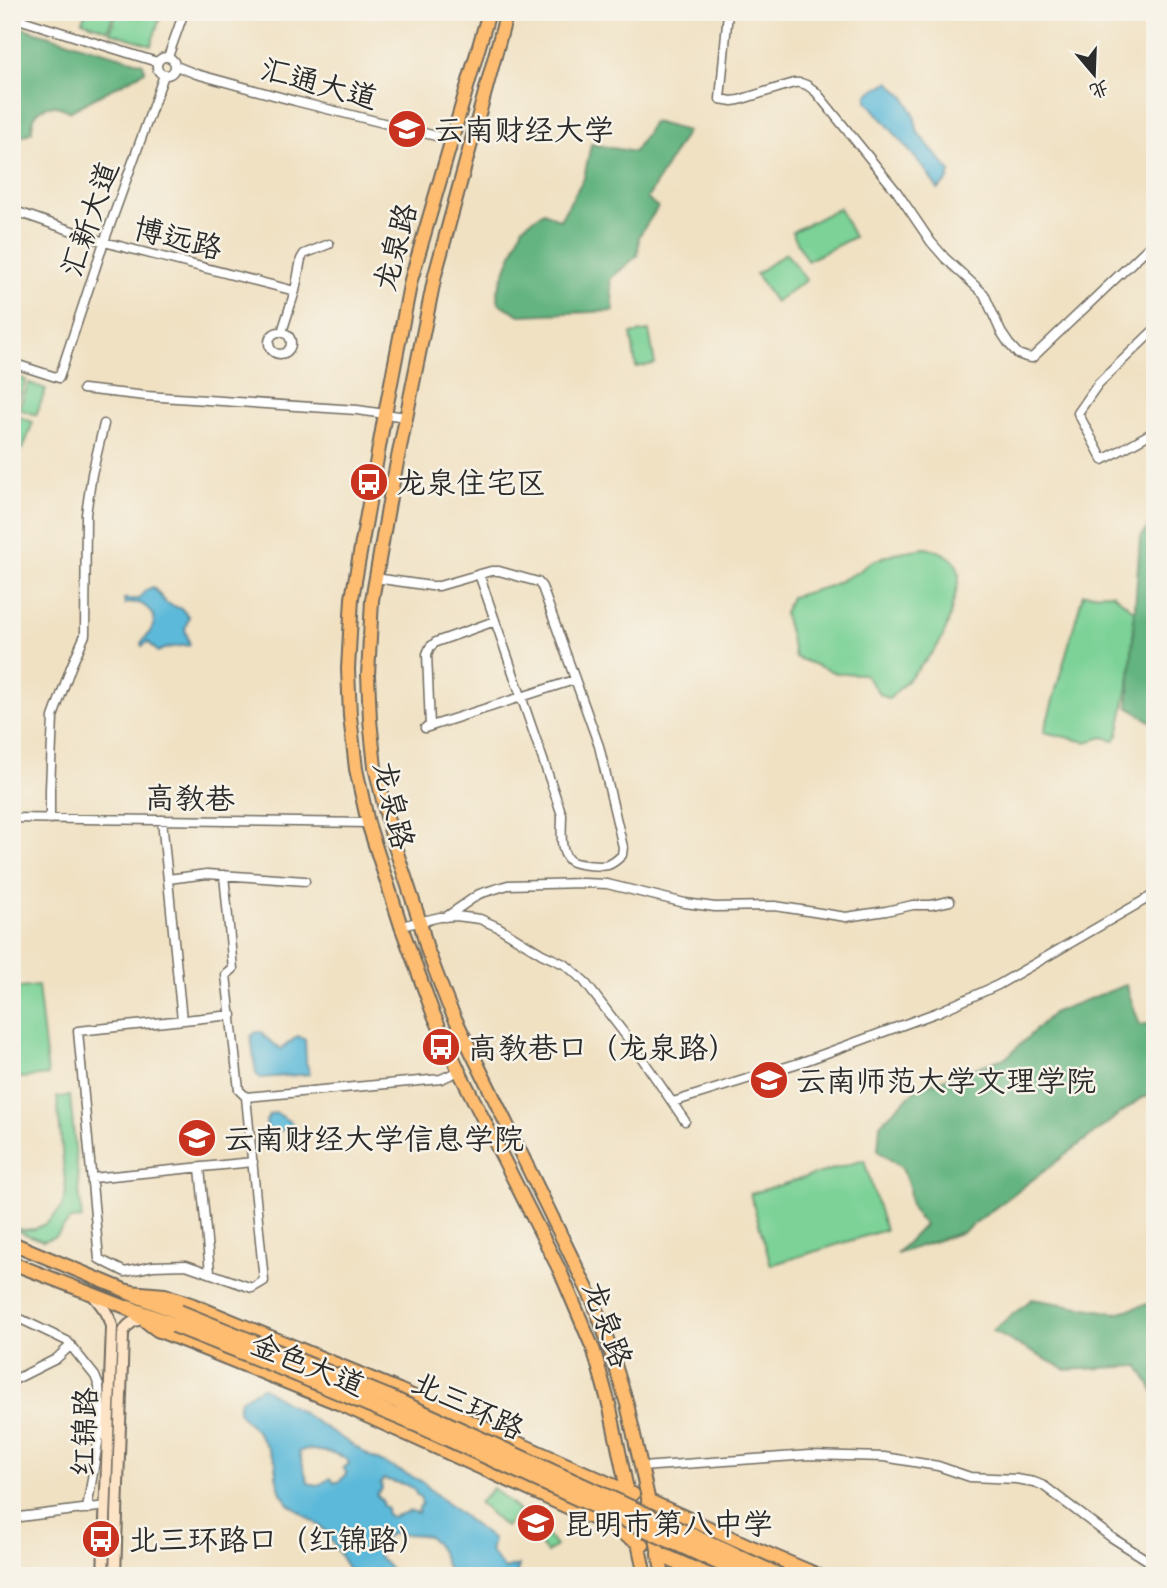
<svg xmlns="http://www.w3.org/2000/svg" width="1167" height="1588" font-family="Itim,'LXGW WenKai TC',sans-serif">
	<style>
		.green { fill: #7bd297; stroke: #537e61; stroke-width: 2 }
		.forest { fill: #64b480; stroke: #487056; stroke-width: 2 }
		.water { fill: #5bb9d9; stroke: #437282; stroke-width: 2; fill-rule: evenodd }
		.lines { fill: none; stroke-linecap: round; stroke-linejoin: round }
		.street-casing { stroke: #706b60; stroke-width: 11 }
		.secondary-casing { stroke: #706b60; stroke-width: 14 }
		.primary-casing { stroke: #706b60; stroke-width: 16 }
		.highway-casing { stroke: #706b60; stroke-width: 18 }
		.street { stroke: #fff; stroke-width: 8 }
		.secondary { stroke: #fee4c6; stroke-width: 10 }
		.primary { stroke: #fdbc70; stroke-width: 12 }
		.highway { stroke: #fdbc70; stroke-width: 14 }
		.highway-bridge-casing { stroke: #706b60; stroke-width: 18; stroke-linecap: butt }
		.highway-bridge { stroke: #fdbc70; stroke-width: 14 }
		.labels { text-anchor: middle; dominant-baseline: central; stroke-width: 5; stroke-linejoin: round; paint-order: stroke }
		.street-label { font-size: 30px; fill: #2b2b2b; stroke: #f7f3e8 }
		.poi-label { font-size: 30px; fill: #2b2b2b; stroke: #f7f3e8; text-anchor: start }
	</style>
	<rect width="100%" height="100%" fill="#f7f3e8"/>
	<filter id="ink" filterUnits="userSpaceOnUse"><feTurbulence type="fractalNoise" baseFrequency=".0143" numOctaves="2"/><feDisplacementMap in="SourceGraphic" scale="14" xChannelSelector="R" yChannelSelector="G"/><feConvolveMatrix kernelMatrix="1 2 1 2 8 2 1 2 1" color-interpolation-filters="sRGB"/></filter>
	<filter id="wash" filterUnits="userSpaceOnUse"><feTurbulence type="fractalNoise" baseFrequency=".00686" numOctaves="4" result="noise"/><feDisplacementMap in="SourceGraphic" scale="28" xChannelSelector="R" yChannelSelector="G"/><feGaussianBlur stdDeviation="1.57" result="paint"/><feColorMatrix in="noise" values="0 0 0 0 0 0 0 0 0 0 0 0 0 0 0 0 0 1.4 0 .05"/><feComposite in="paint" operator="in"/></filter>
	<g filter="url(#wash)">
		<rect width="100%" height="100%" fill="#f0e1c3"/>
		<path class="green" d="M86,12H114L108,30L82,21Z
			M117,12H162L151,45L110,32Z
			M839,208L854,237L807,261L792,232Z
			M786,253L806,280L775,302L756,274Z
			M649,331L655,364L636,367L631,334Z
			M12,375L26,380L16,408L12,407Z
			M29,383L46,389L36,415L19,409Z
			M17,416L33,422L23,449L12,445V429Z
			M925,548C932,549 938,550 945,554C968,567 957,586 952,607C949,619 947,631 940,642C928,661 905,682 889,699L880,694L864,674L836,673L795,657L784,613L791,597L830,586L858,572L871,562L894,553Z
			M1112,593L1136,612L1141,624L1118,735L1114,740L1103,737L1086,742L1044,732L1083,594Z
			M38,986L48,1075L12,1079V989Z
			M70,1096L82,1219L70,1220L56,1236L43,1241L12,1229V1226L22,1230L35,1229L47,1223L61,1209L66,1192L57,1097Z
			M864,1160L885,1230L771,1265L750,1194Z
			M493,1488L519,1511L505,1527L479,1503Z
			M540,1526L556,1546L547,1553L531,1534Z"/>
		<path class="forest" d="M12,25L143,63L145,71L69,112C51,98 30,109 32,132L12,141Z
			M653,122L687,131L647,199L658,207L639,236L638,255L610,279L614,311L520,315L499,303L497,292L523,226L544,212L560,220L584,178L591,144L634,152Z
			M1155,519V724L1128,707L1140,538Z
			M1126,985L1140,1025L1155,1023V1094L1141,1098L963,1232L896,1254L924,1225L911,1207L909,1187L902,1168L878,1151L880,1124L917,1088L1007,1057L1054,1012Z
			M1032,1299L1116,1313L1155,1302V1394L1139,1366L1066,1370L992,1331Z"/>
		<path class="water" d="M889,82L905,97L914,115L918,133L950,171L948,180L938,189L924,168L867,101V95L872,91Z
			M153,587L166,603L182,609L189,617L185,629L190,645L188,646L186,645C178,647 167,646 158,652L148,642L142,646L141,643C151,632 161,620 147,608C141,602 134,602 125,604L124,599H139L146,590Z
			M256,1032H262L265,1037L281,1049L298,1036L305,1040L306,1062L310,1074L261,1078L256,1074L251,1036Z
			M277,1113L293,1124V1129L270,1131L267,1129L266,1121L270,1114Z
			M262,1387L371,1457L423,1482L434,1493L493,1540L490,1551L504,1569L519,1565L516,1576H447L448,1569C444,1563 445,1559 442,1554C439,1547 434,1542 429,1536L409,1534L399,1535L394,1533L386,1536L380,1549L379,1557L393,1572L402,1576H353L324,1529L289,1504L281,1493L276,1476V1462L258,1433L238,1412L240,1400ZM306,1449L333,1453L347,1459L349,1464L343,1468L347,1473L340,1481L334,1483L331,1478L317,1486L308,1483L299,1452ZM383,1479L407,1485L414,1489L416,1494L420,1497L422,1504L419,1508L418,1513L411,1511L391,1517L386,1513L387,1508L382,1505L383,1502L376,1494L382,1489L381,1483Z"/>
	</g>
	<g filter="url(#ink)">
		<g class="lines">
			<g class="street-casing">
				<path id="street" d="M728,12L720,99L732,101L739,100L794,83C804,82 809,86 816,92L897,192L931,242L945,258L984,294L1001,332L1009,344L1018,354L1026,357L1032,358L1155,241
					M12,17L157,62
					M157 66a9 9 0 1 1 18 0a9 9 0 1 1-18 0Z
					M168,57L184,12
					M176,66L196,74L295,101L452,140
					M12,210L104,242L295,291
					M1155,329L1098,384L1078,413L1103,460L1155,431
					M269 343a11 11 0 1 1 22 0a11 11 0 1 1-22 0Z
					M282,332L295,291L301,259L304,254L329,244
					M12,363L59,378L104,242L164,75
					M83,389L146,396L357,410L406,417
					M375,578L431,586H439L491,571H499L538,582L542,587L599,746L623,847L622,855C618,859 614,863 608,865C602,867 574,865 569,860C559,851 562,828 562,815L479,574
					M430,726L427,654L430,647L436,642L495,621
					M425,728L574,680
					M12,818L368,823
					M50,819V789L53,717L71,667L85,635L86,514L92,474L104,424
					M162,820L182,1020
					M224,875L233,969L226,975L239,1090L246,1097L264,1281L252,1288L186,1265L153,1266L125,1272L99,1259L78,1031L232,1015
					M168,879L207,874L305,881
					M446,917L479,894L508,885L582,883L607,884L685,903L715,907L775,906L846,917L886,911L913,905H931L950,901
					M401,926L440,917L456,916L480,919L498,927L542,954L566,965L584,981L630,1041L685,1121
					M246,1097L441,1079L459,1071
					M673,1102L802,1062L938,1012L998,985L1155,894
					M200,1168L210,1272
					M92,1178L253,1162
					M12,1315L67,1341L95,1376L99,1386L101,1424L87,1509
					M12,1381L56,1359L71,1345
					M641,1467L809,1455L884,1457L938,1466L970,1477L1016,1479L1034,1482L1044,1486L1111,1537L1155,1565
					M12,1518L106,1506"/>
			</g>
			<g class="secondary-casing">
				<path id="secondary" d="M94,1296C102,1306 109,1314 112,1326L103,1576
					M115,1576L123,1334C127,1322 137,1319 148,1318"/>
			</g>
			<g class="primary-casing">
				<path id="primary" d="M489,12L411,280L385,414L352,598L348,669L350,716L356,769L368,823L401,926L433,1013L459,1071L560,1271L594,1351L610,1408L645,1576
					M507,12L435,275L390,497L372,600L368,675L370,720L375,767L386,813L395,847L420,922L427,949L448,1004L594,1303L608,1342L627,1404L651,1511
					M12,1243L129,1292L165,1295L193,1305L399,1390L633,1494
					M12,1263L128,1308L157,1330L338,1403L596,1520L643,1545
					M654,1528L663,1576"/>
			</g>
			<g class="highway-casing">
				<path id="highway" d="M129,1292L179,1312
					M128,1308L174,1325
					M649,1502L747,1546L818,1576
					M659,1554L697,1571
					M679,1576C690,1568 698,1571 710,1576"/>
			</g>
			<use href="#street" class="street"/>
			<use href="#secondary" class="secondary"/>
			<use href="#primary" class="primary"/>
			<use href="#highway" class="highway"/>
			<g class="highway-bridge-casing">
				<path id="highway-bridge" d="M179,1312L395,1400L780,1576
					M174,1325L272,1364L418,1425L748,1576"/>
			</g>
			<use href="#highway-bridge" class="highway-bridge"/>
		</g>
	</g>
	<defs>
		<g id="school-disc" transform="scale(2.0125)"><circle r="9.5" fill="#c8321e" stroke="#f7f3e8"/><path d="M0-5L7-2L0 1L-7-2ZM-4 1L0 2.5L4 1V4Q0 6-4 4Z" fill="#fff"/></g>
		<g id="bus-disc" transform="scale(2.0125)"><circle r="9.5" fill="#c8321e" stroke="#f7f3e8"/><path d="M-5-6H5V4H4V6H2V4H-2V6H-4V4H-5ZM-3.5-4V0h7V-4ZM-3.5 1.2v1.5H-2V1.2ZM2 1.2v1.5H3.5V1.2Z" fill="#fff"/></g>
	</defs>
	<g fill-rule="evenodd">
		<use href="#school-disc" x="407" y="129"/>
		<use href="#bus-disc" x="369" y="482"/>
		<use href="#bus-disc" x="441" y="1047"/>
		<use href="#school-disc" x="769" y="1080"/>
		<use href="#school-disc" x="197" y="1138"/>
		<use href="#school-disc" x="536" y="1523"/>
		<use href="#bus-disc" x="101" y="1539"/>
	</g>
	<g class="labels">
		<g class="street-label">
			<text transform="translate(319 83) rotate(15)">汇通大道</text>
			<text transform="translate(89 219) rotate(-71)">汇新大道</text>
			<text transform="translate(178 238) rotate(14)">博远路</text>
			<text transform="translate(395 247) rotate(-75)">龙泉路</text>
			<text transform="translate(190 798) rotate(1)">高教巷</text>
			<text transform="translate(394 805) rotate(77)">龙泉路</text>
			<text transform="translate(608 1324) rotate(70)">龙泉路</text>
			<text transform="translate(308 1364) rotate(22)">金色大道</text>
			<text transform="translate(468 1405) rotate(25)">北三环路</text>
			<text transform="translate(84 1432) rotate(-88)">红锦路</text>
		</g>
		<g class="poi-label">
			<text x="434" y="129">云南财经大学</text>
			<text x="396" y="482">龙泉住宅区</text>
			<text x="468" y="1047">高教巷口（龙泉路）</text>
			<text x="796" y="1080">云南师范大学文理学院</text>
			<text x="224" y="1138">云南财经大学信息学院</text>
			<text x="563" y="1523">昆明市第八中学</text>
			<text x="128" y="1539">北三环路口（红锦路）</text>
		</g>
	</g>
	<rect width="1167" height="1588" fill="none" stroke="#f7f3e8" stroke-width="42"/>
	<g transform="translate(1094 74) rotate(161)" stroke="#f7f3e8" stroke-width="5" paint-order="stroke">
	<path d="M0-5L12 26L0 18L-12 26Z" fill="#2b2b2b"/>
	<text y="-10" font-size="19" font-weight="bold" text-anchor="middle" fill="#2b2b2b">北</text>
	</g>
</svg>
